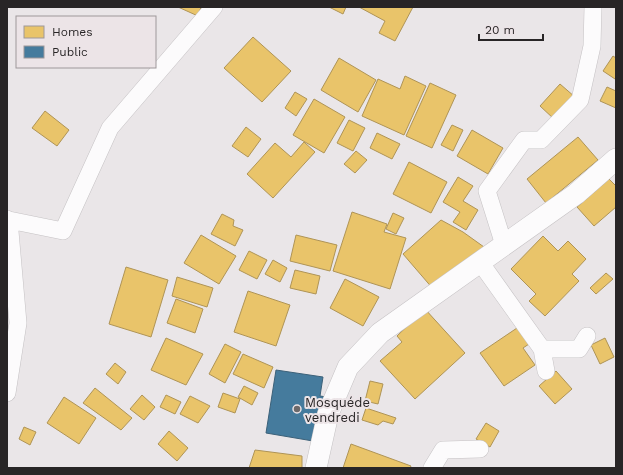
<svg xmlns="http://www.w3.org/2000/svg" width="623" height="475" font-family="'Work Sans',sans-serif">
	<style>
		.homes { fill: #e9c46a; stroke: #af9456 }
		.public { fill: #457b9d; stroke: #3c6179 }
		.lines { fill: none; stroke-linecap: round; stroke-linejoin: round }
		.minor-casing { stroke: #c5c2c4; stroke-width: 18 }
		.tertiary-casing { stroke: #c5c2c4; stroke-width: 22 }
		.minor { stroke: #fcfbfc; stroke-width: 17 }
		.tertiary { stroke: #fcfbfc; stroke-width: 21 }
		.poi-dot { fill: #6c696a; stroke: #ece4e7; stroke-width: 1.5 }
		.labels { text-anchor: middle; dominant-baseline: central; stroke-width: 4; stroke-linejoin: round; paint-order: stroke }
		.poi-label { font-size: 13px; fill: #282526; stroke: #ece4e7; text-anchor: start }
	</style>
	<rect width="100%" height="100%" fill="#eae6e8"/>
	<path class="homes" d="M178,7H201L198,16Z
		M329,7H346L343,14Z
		M359,7H413L395,41L379,33L385,21Z
		M253,37L291,71L262,102L224,68Z
		M613,56L616,58V77L615,79L603,71Z
		M339,58L376,80L358,112L321,90Z
		M405,76L426,86L404,135L362,116L378,79L400,89Z
		M430,83L456,95L432,148L406,136Z
		M560,84L575,97L554,119L540,106Z
		M607,87L616,91V108L600,101Z
		M295,92L307,99L296,116L285,108Z
		M314,99L345,117L324,153L293,135Z
		M45,111L69,130L57,146L32,128Z
		M349,120L365,128L353,151L337,143Z
		M452,125L463,130L453,151L441,145Z
		M246,127L261,139L248,157L232,146Z
		M472,130L503,148L488,174L457,156Z
		M377,133L400,144L392,159L370,148Z
		M578,137L598,160L546,203L527,179Z
		M304,142L315,152L273,198L247,174L275,143L291,157Z
		M356,151L367,160L355,173L344,164Z
		M409,162L447,182L431,213L393,194Z
		M458,177L473,186L463,201L478,210L466,230L453,222L460,212L443,202Z
		M609,179L616,186V207L594,226L577,207Z
		M352,212L387,224L384,232L406,238L390,289L333,271Z
		M393,213L404,218L396,234L386,229Z
		M222,214L234,220L233,226L243,230L235,246L211,234Z
		M441,220L463,232L484,247L434,290L403,254Z
		M201,235L236,256L219,284L184,263Z
		M296,235L337,245L330,271L290,261Z
		M543,236L558,251L568,241L586,259L572,274L579,281L545,316L529,301L536,294L511,269Z
		M249,251L267,260L257,279L239,270Z
		M273,260L287,268L280,282L265,274Z
		M126,267L168,280L151,337L109,324Z
		M295,270L320,276L316,294L290,288Z
		M606,273L613,279L596,294L590,288Z
		M177,277L213,288L207,307L172,296Z
		M345,279L379,297L363,326L330,308Z
		M248,291L290,305L276,346L234,332Z
		M176,299L203,309L195,333L167,323Z
		M425,309L465,353L415,399L380,361L402,342L397,336Z
		M517,328L529,344L523,348L535,365L504,386L480,353Z
		M166,338L203,354L186,385L151,370Z
		M605,338L614,357L600,364L591,345Z
		M225,344L241,352L225,383L209,374Z
		M243,354L273,367L264,388L233,374Z
		M115,363L126,372L118,384L106,374Z
		M556,371L572,389L555,404L539,386Z
		M370,381L383,384L378,404L365,401Z
		M244,386L258,393L252,405L238,397Z
		M95,388L132,418L121,430L83,403Z
		M223,393L240,399L235,413L218,407Z
		M142,395L155,407L144,420L130,409Z
		M166,395L181,402L175,414L160,407Z
		M190,396L210,406L198,423L180,414Z
		M64,397L96,418L79,444L47,423Z
		M366,408L396,418L393,424L383,421L378,425L362,420Z
		M486,423L499,431L490,447L476,439Z
		M24,427L36,432L30,445L19,439Z
		M169,431L188,448L177,461L158,444Z
		M351,444L411,466L410,468H343Z
		M255,450L302,456V468H249Z"/>
	<path class="public" d="M276,370L323,377L320,396L327,397L313,441L266,433Z"/>
	<g class="lines">
		<g class="minor-casing">
			<path id="minor" d="M7,219L9,220L18,323L7,393
				M9,220L63,231L110,128L214,7
				M504,245L487,191L524,140H541L580,100L592,46L593,7
				M480,262L542,349L546,371
				M542,349H579L587,336
				M432,468L443,450L480,449"/>
		</g>
		<g class="tertiary-casing">
			<path id="tertiary" d="M316,468L328,414L348,367L380,333L576,194L616,159"/>
		</g>
		<use href="#minor" class="minor"/>
		<use href="#tertiary" class="tertiary"/>
	</g>
	<circle class="poi-dot" cx="297" cy="409" r="4"/>
	<g class="labels">
		<g class="poi-label">
			<text x="305" y="402">Mosquéde<tspan x="305" dy="15">vendredi</tspan></text>
		</g>
	</g>
	<rect width="623" height="475" fill="none" stroke="#282526" stroke-width="16"/>
	<rect x="16" y="16" width="140" height="52" fill="#ece4e7" stroke="#9e989a"/>
	<rect x="24" y="26" width="20" height="12" fill="#e9c46a" stroke="#9e989a"/>
	<text x="52" y="36" font-size="12" fill="#282526">Homes</text>
	<rect x="24" y="46" width="20" height="12" fill="#457b9d" stroke="#9e989a"/>
	<text x="52" y="56" font-size="12" fill="#282526">Public</text>
	<path d="M479 34v6h64v-6" fill="none" stroke="#282526" stroke-width="2"/>
	<text x="485" y="34" font-size="12" fill="#282526" stroke="#ece4e7" stroke-width="3" paint-order="stroke">20 m</text>
</svg>
